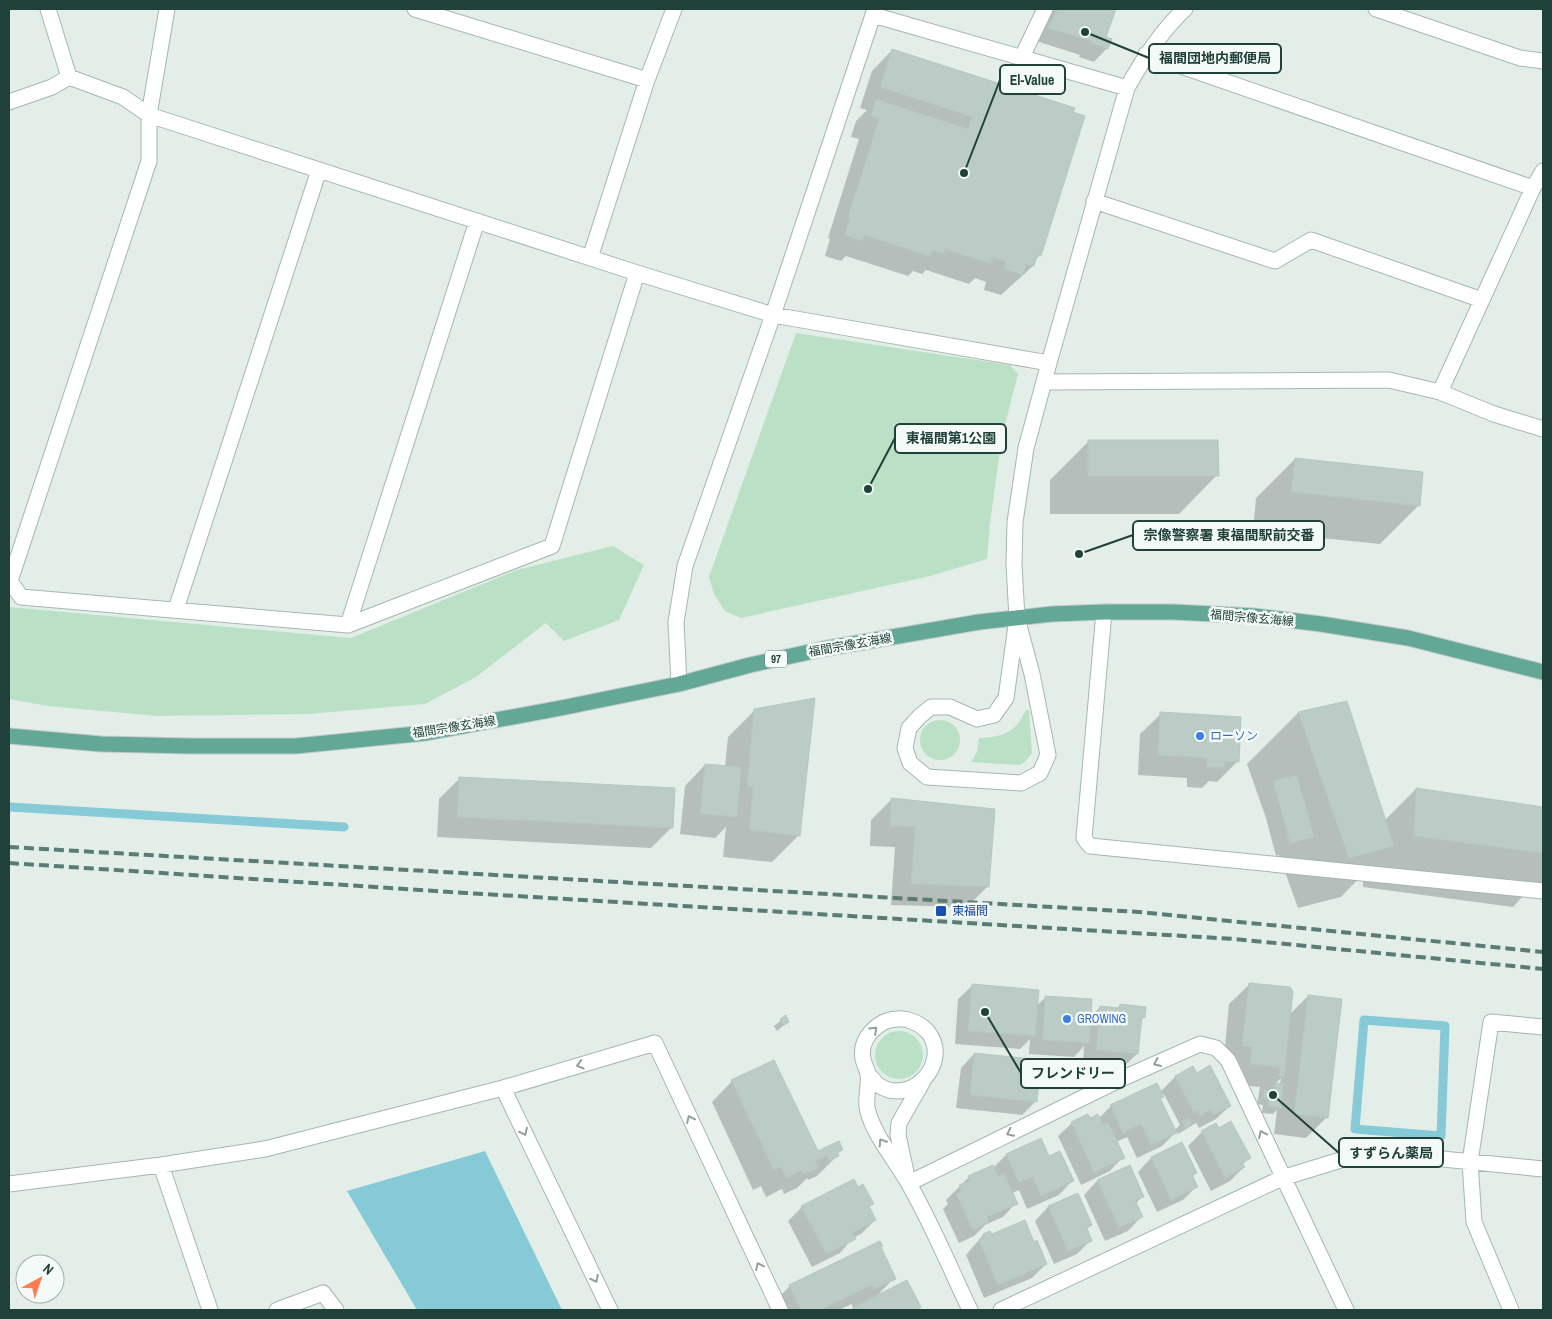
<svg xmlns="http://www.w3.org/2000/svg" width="1552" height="1319" font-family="'Archivo Narrow','Noto Sans JP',sans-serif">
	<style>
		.green { fill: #bae1c5 }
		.water { fill: #86cad8 }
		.shadow { fill: #0003; fill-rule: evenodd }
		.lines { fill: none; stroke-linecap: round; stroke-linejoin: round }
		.stream { stroke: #86cad8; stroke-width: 9 }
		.building { fill: #baccc5; stroke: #b4c8c0 }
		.minor-casing { stroke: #a5b7b1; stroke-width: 17 }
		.major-casing { stroke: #c1cac8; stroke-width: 17 }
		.minor { stroke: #fff; stroke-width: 15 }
		.major { stroke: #63a797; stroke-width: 15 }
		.rail { stroke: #5b7c74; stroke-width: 4; stroke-dasharray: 10 5; stroke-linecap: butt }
		.oneway { stroke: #90a09c }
		.shop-dot { fill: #3f7fe0; stroke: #f4faf7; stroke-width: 2 }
		.transit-dot { fill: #1a4fb4; stroke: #f4faf7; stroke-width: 2 }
		.labels { text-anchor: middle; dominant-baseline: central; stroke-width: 5; stroke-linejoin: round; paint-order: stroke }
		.shield { fill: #f4faf7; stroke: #607872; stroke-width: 1 }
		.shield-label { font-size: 11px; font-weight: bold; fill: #204139 }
		.street-label { font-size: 12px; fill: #204139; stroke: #f4faf7 }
		.shop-label { font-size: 12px; fill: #366cbe; stroke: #f4faf7; text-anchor: start }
		.transit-label { font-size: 12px; fill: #164399; stroke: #f4faf7; text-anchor: start }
		.leader { fill: none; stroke: #204139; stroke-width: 2 }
		.callout-dot { fill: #204139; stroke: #f4faf7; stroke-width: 2 }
		.callout { fill: #f4faf7; stroke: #204139; stroke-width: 2 }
		.callout-label { font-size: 14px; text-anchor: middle; font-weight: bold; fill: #204139 }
	</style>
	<rect width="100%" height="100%" fill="#e3eee9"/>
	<path class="green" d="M796,333L1010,365L1018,374L1002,436L990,523L987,559L930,576L741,618L725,611L714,594L709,577Z
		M613,546L644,565L619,620L564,641L546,623L476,677L425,704L308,714L157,716L48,706L9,699V607L351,638L517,570Z
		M1026,710H1029L1032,753L1024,763L1019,765L971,762L977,752L979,738C1004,737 1015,733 1026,710Z
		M920 740a20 20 0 1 1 40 0a20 20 0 1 1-40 0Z
		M875 1055a24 24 0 1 1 48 0a24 24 0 1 1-48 0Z"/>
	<path class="water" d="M485,1151L562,1310H417L347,1191Z"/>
	<path class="shadow" d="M1052,9H1114L1104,37L1107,48L1094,62L1079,57L1080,55L1036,41Z
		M892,50L1073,108L1040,255L1034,261L1033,266L1001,295L984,290L986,282L975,278L969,284L926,270L922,274L913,271L908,276L846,256L841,261L825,256L830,239L828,238L859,139L851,137L856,121L867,110L860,108L872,71Z
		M1088,442L1217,475L1179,514H1050V480Z
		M1295,459L1418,506L1380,544L1253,531L1256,498Z
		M755,710L799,835L772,862L723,857L726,827L715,838L680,834L685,786L705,765L725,767L728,737Z
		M1298,713L1384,821L1416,789L1543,808V884L1525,894L1513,907L1363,887V874L1341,897L1298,908L1279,855L1276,856L1266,818L1247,764Z
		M1161,714L1238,761L1217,782L1209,781L1202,788L1187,787V778L1138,775L1140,734Z
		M460,778L672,827L651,848L437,837L439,799Z
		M891,800L988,886L967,907L891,905L895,847L870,846L871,820Z
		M1250,984L1289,1015L1308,996L1327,1117L1306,1138L1274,1134L1277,1110L1273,1114L1262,1113L1263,1105L1257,1104L1260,1087L1230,1084L1232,1068L1223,1067L1229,1004ZM1281,1078L1280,1085L1275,1084Z
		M972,986L1036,1006L1046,997L1089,1018L1100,1007L1117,1009L1120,1005L1144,1017L1140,1021L1137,1054L1123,1067L1083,1063L1084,1046L1074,1057L1029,1054L1030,1039L1020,1049L955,1044L958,999Z
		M785,1017L788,1022L777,1031L774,1026Z
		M974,1054L1036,1101L1022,1115L956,1108L961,1068Z
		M1193,1068L1196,1074L1230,1106L1216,1119L1199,1128L1196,1123L1178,1134L1177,1131L1162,1146L1137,1158L1127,1137L1116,1142L1123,1157L1110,1171L1081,1185L1058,1136L1072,1123L1099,1118L1111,1106L1160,1092L1175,1077ZM1164,1094L1180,1125L1175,1130L1159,1099Z
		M732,1081L817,1153L841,1150L837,1154L838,1155L817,1176L808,1180L807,1178L797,1188L784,1194L782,1189L766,1197L761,1186L753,1190L712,1102Z
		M1216,1125L1249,1158L1242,1165L1244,1167L1230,1181L1211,1191L1188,1146L1202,1132Z
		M1041,1139L1049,1157L1072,1181L1059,1195L1027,1209L1019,1190L1012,1193L1016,1203L1003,1217L985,1225L974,1236L959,1243L943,1209L948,1204L946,1200L969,1177L993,1168L1006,1155Z
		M1181,1144L1196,1173L1192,1177L1197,1186L1183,1200L1157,1212L1138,1172L1151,1158Z
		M1097,1181L1143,1196L1136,1203L1141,1217L1128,1231L1105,1241L1084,1195Z
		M857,1189L872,1204L868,1208L875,1220L861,1234L853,1238L840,1253L812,1267L788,1221L802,1207Z
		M1077,1194L1091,1225L1086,1230L1091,1240L1077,1254L1054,1264L1035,1221L1048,1207Z
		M990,1233L991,1236L1034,1243L1046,1264L1032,1278L984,1298L966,1255L983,1235Z
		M880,1248L894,1278L876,1297L920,1307L917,1310H853L852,1304L839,1310H771L769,1307L790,1286Z"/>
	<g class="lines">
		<path class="stream" d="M9,807L344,827
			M1364,1020L1445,1026L1441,1136L1355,1129Z"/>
	</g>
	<path class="building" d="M1058,9H1116L1106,37L1112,39L1108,49L1091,43L1092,41L1048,28Z
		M892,49L1075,108L1073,112L1085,116L1041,256L1037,255L1034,266L1026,264L1023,275L1004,269L1006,262L993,257L991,264L945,249L944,254L932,250L930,256L864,235L862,241L845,235L850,218L848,217L879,119L871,116L876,99L968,129L972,117L880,87Z
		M1088,440H1218L1219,476H1088Z
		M1295,458L1423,472L1420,506L1291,492Z
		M815,698L800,836L749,830L753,787H747L754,709Z
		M1347,701L1394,846L1349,858L1298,712Z
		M1160,712L1241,717L1239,762L1224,761V768L1207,767V758L1158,755Z
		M705,764L741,767L737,817L700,814Z
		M1297,775L1314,837L1290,843L1273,781Z
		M459,777L675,788L673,828L457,817Z
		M1416,788L1543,807V853L1414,836Z
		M891,798L995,809L989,887L911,884L915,827L890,826Z
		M1249,983L1290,987L1293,991L1284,1077L1279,1076V1067L1250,1064L1252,1047L1242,1046Z
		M972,984L1039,990L1035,1036L968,1031Z
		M1308,995L1342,999L1328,1118L1294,1114Z
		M1045,996L1092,999L1089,1043L1043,1040Z
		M1120,1004L1146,1007L1145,1018L1142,1017L1138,1054L1096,1050L1100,1006L1119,1008Z
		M786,1015L789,1022L784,1025L780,1019Z
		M974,1053L1041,1060L1037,1102L970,1095Z
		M774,1060L818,1151L839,1141L843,1150L838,1152L839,1156L829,1161L827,1156L815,1161L819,1168L804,1174L802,1170L786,1178L781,1167L774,1170L731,1080Z
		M1210,1065L1231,1106L1213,1115L1210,1110L1200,1116L1198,1111L1194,1113L1175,1076L1193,1066L1197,1073Z
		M1157,1083L1164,1097L1160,1098L1177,1133L1151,1145L1141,1124L1123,1133L1110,1105Z
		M1275,1083L1284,1084L1281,1108L1268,1106L1269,1099L1263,1098L1264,1090L1274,1092Z
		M1088,1114L1090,1118L1098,1114L1103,1125L1108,1122L1125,1158L1094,1172L1071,1122Z
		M1189,1118L1192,1125L1185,1129L1182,1121Z
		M1231,1121L1251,1158L1242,1163L1245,1167L1225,1178L1201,1131L1216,1123L1219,1128Z
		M1041,1138L1049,1156L1060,1151L1074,1181L1041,1196L1033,1177L1019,1183L1006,1154Z
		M1182,1142L1197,1173L1192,1175L1198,1187L1171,1200L1151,1157Z
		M993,1165L998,1176L1004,1173L1018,1204L987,1217L989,1222L973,1230L956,1194L962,1191L959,1185L970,1181L968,1176Z
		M1130,1165L1144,1197L1135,1200L1143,1217L1119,1228L1097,1180Z
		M854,1179L858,1187L863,1184L874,1204L869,1206L876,1220L852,1233L856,1239L826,1254L801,1206Z
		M1078,1193L1092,1225L1087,1228L1092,1241L1068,1251L1048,1206Z
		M1025,1220L1034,1242L1037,1240L1047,1264L998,1285L979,1240L984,1238L983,1234L990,1231L992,1234Z
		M880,1241L883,1246L881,1247L896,1279L874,1289L872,1285L820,1310H801L789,1285Z
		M907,1280L921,1307L918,1310H856L854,1307Z"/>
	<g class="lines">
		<g class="minor-casing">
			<path id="minor" d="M167,9L149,115V161L10,581L21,597L348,625L552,546L637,273
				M415,9L647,80
				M1376,9L1520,58L1543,61
				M873,15L1127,88
				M1146,54L1533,188
				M1022,57L1045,9
				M69,77L123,97L149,115L637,273L773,315L1049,363
				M9,102L52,87L69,77L48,9
				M1094,201L1275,261L1311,240L1482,300
				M590,258L647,80L674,9
				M1044,382L1389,380L1440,392L1494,414L1543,429
				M1440,392L1533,188L1543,171
				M176,609L319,170
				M1104,612L1084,838L1090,846L1543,891
				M1017,618L1014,565L1015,522L1026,448L1049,363L1127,88C1143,59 1161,31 1185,9
				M1017,618L1032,674L1048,755L1040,773L1021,783L927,777L910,763L905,748L909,728L920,716L931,707H950L977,719L994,715L1006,698Z
				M348,625L477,221
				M679,684L676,622L685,566L773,315L875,9
				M868,1074C871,1077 875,1082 878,1085C911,1107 952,1063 928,1032C920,1023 908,1018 897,1019C878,1020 859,1038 863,1059C864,1064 867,1069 868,1074C870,1086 864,1100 868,1112C876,1139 895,1159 909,1184C932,1224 950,1268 970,1310
				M503,1088L610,1310
				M161,1165L210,1310
				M906,1172L898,1135L899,1123L922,1083
				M909,1183L1121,1079L1200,1044L1216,1048L1228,1060L1346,1310
				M9,1184L161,1165L265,1149L503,1088L655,1043L780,1310
				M277,1310L323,1293L336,1310
				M1001,1310L1282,1178L1357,1155L1382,1153L1543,1169
				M1511,1310L1474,1222L1470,1162L1491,1022L1543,1027"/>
		</g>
		<g class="major-casing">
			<path id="major" d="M9,736L101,744L190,746H296L426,733L561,708L679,684L750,665L823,649L979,622L1052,614L1104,612H1173L1254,616L1321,624L1408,638L1543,672"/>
		</g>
		<use href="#minor" class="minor"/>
		<use href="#major" class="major"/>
		<path class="rail" d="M9,847L1139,912L1543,952
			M9,863L466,893L1234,939L1543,969"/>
	</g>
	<defs><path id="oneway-chevron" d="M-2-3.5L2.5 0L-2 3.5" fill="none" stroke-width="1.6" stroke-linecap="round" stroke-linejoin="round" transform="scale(1.25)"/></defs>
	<g class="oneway">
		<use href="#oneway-chevron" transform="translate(874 1030) rotate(-44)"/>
		<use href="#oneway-chevron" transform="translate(1157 1063) rotate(156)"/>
		<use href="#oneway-chevron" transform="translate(580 1065) rotate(163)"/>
		<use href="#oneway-chevron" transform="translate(690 1119) rotate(-115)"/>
		<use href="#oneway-chevron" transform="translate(524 1132) rotate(64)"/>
		<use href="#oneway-chevron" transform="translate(1010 1133) rotate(154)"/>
		<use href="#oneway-chevron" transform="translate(1262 1134) rotate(-115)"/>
		<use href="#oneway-chevron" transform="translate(882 1142) rotate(-123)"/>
		<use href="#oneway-chevron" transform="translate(759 1266) rotate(-115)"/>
		<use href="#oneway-chevron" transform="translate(595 1279) rotate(64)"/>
	</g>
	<g class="shop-dot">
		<circle cx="1200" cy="736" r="5"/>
		<circle cx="1067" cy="1019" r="5"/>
	</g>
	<rect class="transit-dot" x="935" y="905" width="12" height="12" rx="2.5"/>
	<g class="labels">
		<rect class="shield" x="765" y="650.5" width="22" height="17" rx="4"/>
		<g class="shield-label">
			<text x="776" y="659">97</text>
		</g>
		<g class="street-label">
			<text transform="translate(1252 618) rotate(5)">福間宗像玄海線</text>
			<text transform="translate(850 645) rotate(-10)">福間宗像玄海線</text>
			<text transform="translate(454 727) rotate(-9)">福間宗像玄海線</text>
		</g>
		<g class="shop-label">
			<text x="1210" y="736">ローソン</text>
			<text x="1077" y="1019">GROWING</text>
		</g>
		<g class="transit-label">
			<text x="952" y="911">東福間</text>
		</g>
	</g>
	<path class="leader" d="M1085 32L1149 58M964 173L1000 80M868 489L895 438M1079 554L1133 535M985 1012L1021 1073M1273 1095L1339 1153"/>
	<g class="callout-dot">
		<circle cx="1085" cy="32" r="5"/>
		<circle cx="964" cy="173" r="5"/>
		<circle cx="868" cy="489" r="5"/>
		<circle cx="1079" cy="554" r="5"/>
		<circle cx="985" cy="1012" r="5"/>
		<circle cx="1273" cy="1095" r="5"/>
	</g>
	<g class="callout">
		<rect x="1149" y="44" width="132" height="29" rx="5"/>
		<rect x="1000" y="65" width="65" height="29" rx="5"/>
		<rect x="895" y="424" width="111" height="29" rx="5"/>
		<rect x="1133" y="521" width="191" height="29" rx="5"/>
		<rect x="1021" y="1059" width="104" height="29" rx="5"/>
		<rect x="1339" y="1138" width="104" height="29" rx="5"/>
	</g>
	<g class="callout-label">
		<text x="1215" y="63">福間団地内郵便局</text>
		<text x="1032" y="85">El-Value</text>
		<text x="951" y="443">東福間第1公園</text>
		<text x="1229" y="540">宗像警察署 東福間駅前交番</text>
		<text x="1073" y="1078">フレンドリー</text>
		<text x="1391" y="1158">すずらん薬局</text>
	</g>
	<rect width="1552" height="1319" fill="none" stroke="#204139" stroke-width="20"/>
	<g transform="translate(40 1279) rotate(40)"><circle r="24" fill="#f4faf7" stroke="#9fb0ab"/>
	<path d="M0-4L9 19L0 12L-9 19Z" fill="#fe7e50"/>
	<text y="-8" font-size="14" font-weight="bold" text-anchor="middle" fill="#204139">N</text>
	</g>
</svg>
